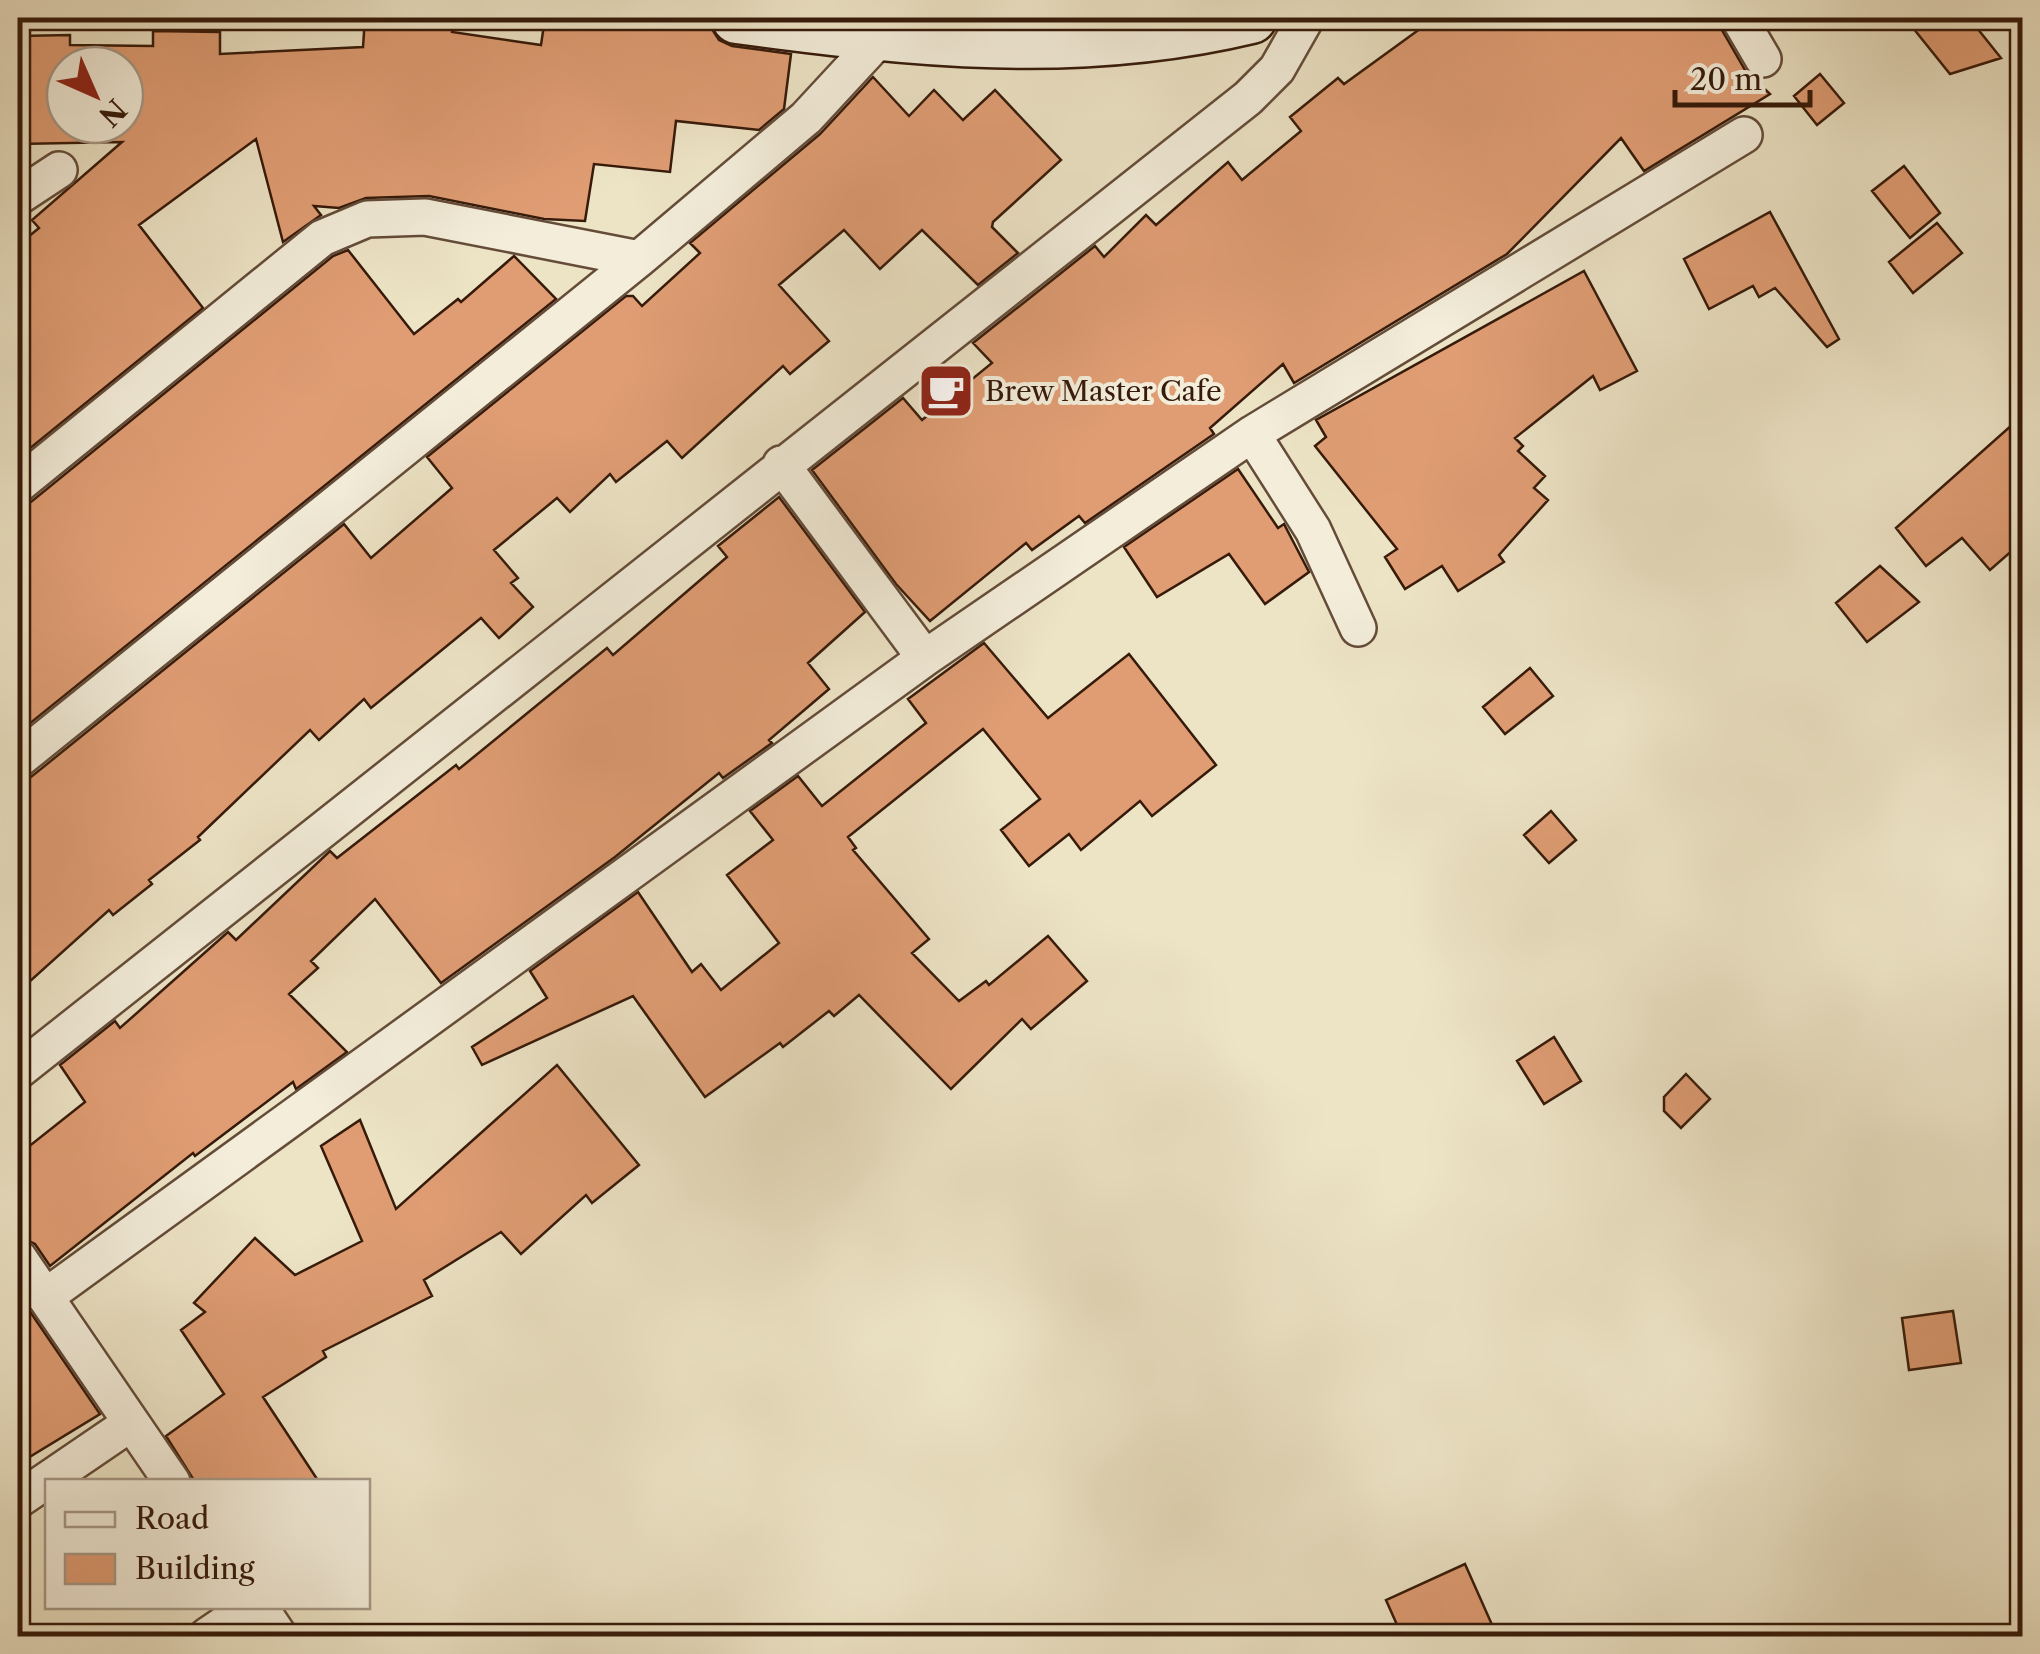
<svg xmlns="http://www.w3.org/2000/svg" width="2040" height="1654" font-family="'Libre Caslon Text',serif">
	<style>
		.building { fill: #e09d74; stroke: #361a0a; stroke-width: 2.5; fill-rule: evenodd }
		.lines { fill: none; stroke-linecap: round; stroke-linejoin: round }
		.street-casing { stroke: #644c39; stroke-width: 40 }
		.secondary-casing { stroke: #361a0a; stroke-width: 55 }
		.street { stroke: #f3edda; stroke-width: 35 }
		.secondary { stroke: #f3edda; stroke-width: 50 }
		.labels { text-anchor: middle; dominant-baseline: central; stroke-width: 8; stroke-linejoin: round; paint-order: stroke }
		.poi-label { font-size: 28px; fill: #361a0a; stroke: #f3edda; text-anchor: start }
	</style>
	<rect width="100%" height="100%" fill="#ede4c6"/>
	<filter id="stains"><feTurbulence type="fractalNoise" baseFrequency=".002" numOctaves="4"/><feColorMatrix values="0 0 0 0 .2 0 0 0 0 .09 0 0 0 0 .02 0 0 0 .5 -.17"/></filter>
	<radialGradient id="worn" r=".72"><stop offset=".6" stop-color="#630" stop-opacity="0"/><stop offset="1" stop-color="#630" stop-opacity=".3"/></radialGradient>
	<path class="building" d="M365,18H453L452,32L541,45L545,18L710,26L719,40L732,46L791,54L784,109L759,130L676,121L670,172L594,164L585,221L544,219L429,196L366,198L339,208L314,206L321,215L283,242L256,139L139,225L203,308L18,458V245L39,228L32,220L122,142L18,144V36L70,35V45L153,46V31L220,32V54L363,47ZM65,65H125V125H65Z
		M1435,18H1715L1745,70L1770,94L1644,171L1621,138L1507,254L1294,383L1283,364L1210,428L1214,434L1085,523L1079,516L1032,550L1026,543L930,621L896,584L812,470L903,398L922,420L992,363L973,343L1095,246L1104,257L1146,215L1156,225L1228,162L1242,180L1301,131L1290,117L1338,78L1344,84Z
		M1905,18H1969L2001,58L1950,74Z
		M1820,74L1844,103L1817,125L1794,96Z
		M873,77L909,116L934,90L963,120L995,90L1061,160L993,222L992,227L1018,253L978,285L922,230L880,269L844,230L779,285L829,341L790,374L783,366L682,458L667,441L616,482L610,474L570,512L557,498L494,550L518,578L511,583L533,607L499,638L481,618L371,708L364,699L319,740L310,730L198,837L200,840L149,880L152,884L113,915L109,910L18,992V781L31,777L344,524L371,558L452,488L427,457L626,296H633L642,306L700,253L690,243L820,134Z
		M1904,166L1940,213L1910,238L1872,191Z
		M1770,212L1839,339L1827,347L1775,288L1759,297L1753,286L1709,309L1684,259Z
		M1937,223L1962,253L1913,293L1889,262Z
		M348,250L414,334L458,299L461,302L514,256L556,299L18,733V506L31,502L333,256Z
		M1584,271L1637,371L1600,390L1593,376L1515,438L1523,446L1518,451L1545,476L1534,488L1548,500L1499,555L1504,562L1458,591L1442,566L1405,589L1385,557L1397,549L1315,446L1326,437L1316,420Z
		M2022,416V542L1990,570L1962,538L1926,566L1896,528Z
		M1238,469L1278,528L1284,524L1309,572L1265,604L1229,554L1157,597L1124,547Z
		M779,497L865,612L808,663L829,689L769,740L772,743L723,778L719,773L615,857L441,983L375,899L311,961L318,968L289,994L347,1052L296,1089L293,1082L195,1156L193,1153L50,1266L35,1244L18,1236V1155L85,1102L60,1065L115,1021L120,1028L228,932L236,940L330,851L337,858L456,765L459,769L607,648L613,655L727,557L718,546Z
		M1880,566L1919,602L1867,642L1836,603Z
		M984,643L1048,718L1129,654L1216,765L1152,816L1140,801L1081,850L1069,834L1029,866L1001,830L1040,799L983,729L848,837L856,848L853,850L929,939L912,953L959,1001L986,981L989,985L1048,936L1087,981L1031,1029L1022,1019L951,1089L859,995L834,1016L829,1011L783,1047L780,1043L705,1097L633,996L482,1065L472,1047L547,998L530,971L638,892L692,972L701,964L721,990L779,943L727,875L773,840L750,811L798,776L822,806L926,723L908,699Z
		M1530,668L1553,696L1505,734L1483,707Z
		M1551,811L1576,840L1549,863L1524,835Z
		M1554,1037L1581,1081L1544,1104L1517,1061Z
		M557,1065L639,1165L592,1203L586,1195L521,1254L501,1232L424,1280L432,1296L323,1351L326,1357L263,1397L319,1482H195L166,1436L224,1394L181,1330L205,1312L194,1303L255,1238L295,1275L362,1241L321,1146L360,1120L396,1209Z
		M1686,1074L1710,1099L1681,1128L1664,1111V1097Z
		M18,1294L100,1414L18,1464Z
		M1953,1311L1961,1363L1909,1370L1902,1318Z
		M1465,1564L1497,1636H1402L1386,1600Z"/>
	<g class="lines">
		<g class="street-casing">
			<path id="street" d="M1739,18L1763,59
				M18,197L59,170
				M1252,434L1313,530L1358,628
				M781,464L925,658
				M18,485L322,238L367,219L425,217L639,259
				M18,760L639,259L806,118L881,37
				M18,1071L1248,98L1277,69L1306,18
				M18,1257L172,1482
				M45,1297L925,658L1252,434L1744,135
				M18,1500L131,1423
				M259,1606L279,1636
				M207,1636L251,1606"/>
		</g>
		<g class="secondary-casing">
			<path id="secondary" d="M737,18C912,41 1076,60 1251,18"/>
		</g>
		<use href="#street" class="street"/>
		<use href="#secondary" class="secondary"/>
	</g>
	<defs>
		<g id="cafe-square" transform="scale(2.875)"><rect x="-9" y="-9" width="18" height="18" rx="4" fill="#8f2418" stroke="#f3edda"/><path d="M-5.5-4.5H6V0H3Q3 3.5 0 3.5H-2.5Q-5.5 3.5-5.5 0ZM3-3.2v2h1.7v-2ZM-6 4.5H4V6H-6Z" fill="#fff"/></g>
	</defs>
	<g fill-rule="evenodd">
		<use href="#cafe-square" x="946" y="391"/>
	</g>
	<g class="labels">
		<g class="poi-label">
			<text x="985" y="391">Brew Master Cafe</text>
		</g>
	</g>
	<rect width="2040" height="1654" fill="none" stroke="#ede4c6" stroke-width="60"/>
	<rect x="20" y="20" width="2000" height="1614" fill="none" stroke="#361a0a" stroke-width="5"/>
	<rect x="30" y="30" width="1980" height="1594" fill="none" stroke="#361a0a" stroke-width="2.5"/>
	<rect x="45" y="1479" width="325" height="130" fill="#f3edda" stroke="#a79987" stroke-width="2.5"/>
	<rect x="65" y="1512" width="50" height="15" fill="#f3edda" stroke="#a79987" stroke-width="2.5"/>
	<text x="135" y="1529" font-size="30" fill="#361a0a">Road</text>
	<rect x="65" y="1554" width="50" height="30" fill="#e09d74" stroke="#a79987" stroke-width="2.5"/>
	<text x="135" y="1579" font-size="30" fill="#361a0a">Building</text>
	<g transform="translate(95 95) rotate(135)"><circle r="48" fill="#f3edda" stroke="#a79987" stroke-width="2.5"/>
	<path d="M0-8L18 38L0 25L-18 38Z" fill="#8f2418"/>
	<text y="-15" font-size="28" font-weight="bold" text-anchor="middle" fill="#361a0a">N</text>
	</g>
	<path d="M1675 90v15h135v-15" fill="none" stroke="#361a0a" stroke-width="5"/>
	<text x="1690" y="90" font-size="30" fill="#361a0a" stroke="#f3edda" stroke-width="8" paint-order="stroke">20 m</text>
	<rect width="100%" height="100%" filter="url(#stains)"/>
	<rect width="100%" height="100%" fill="url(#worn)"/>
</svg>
